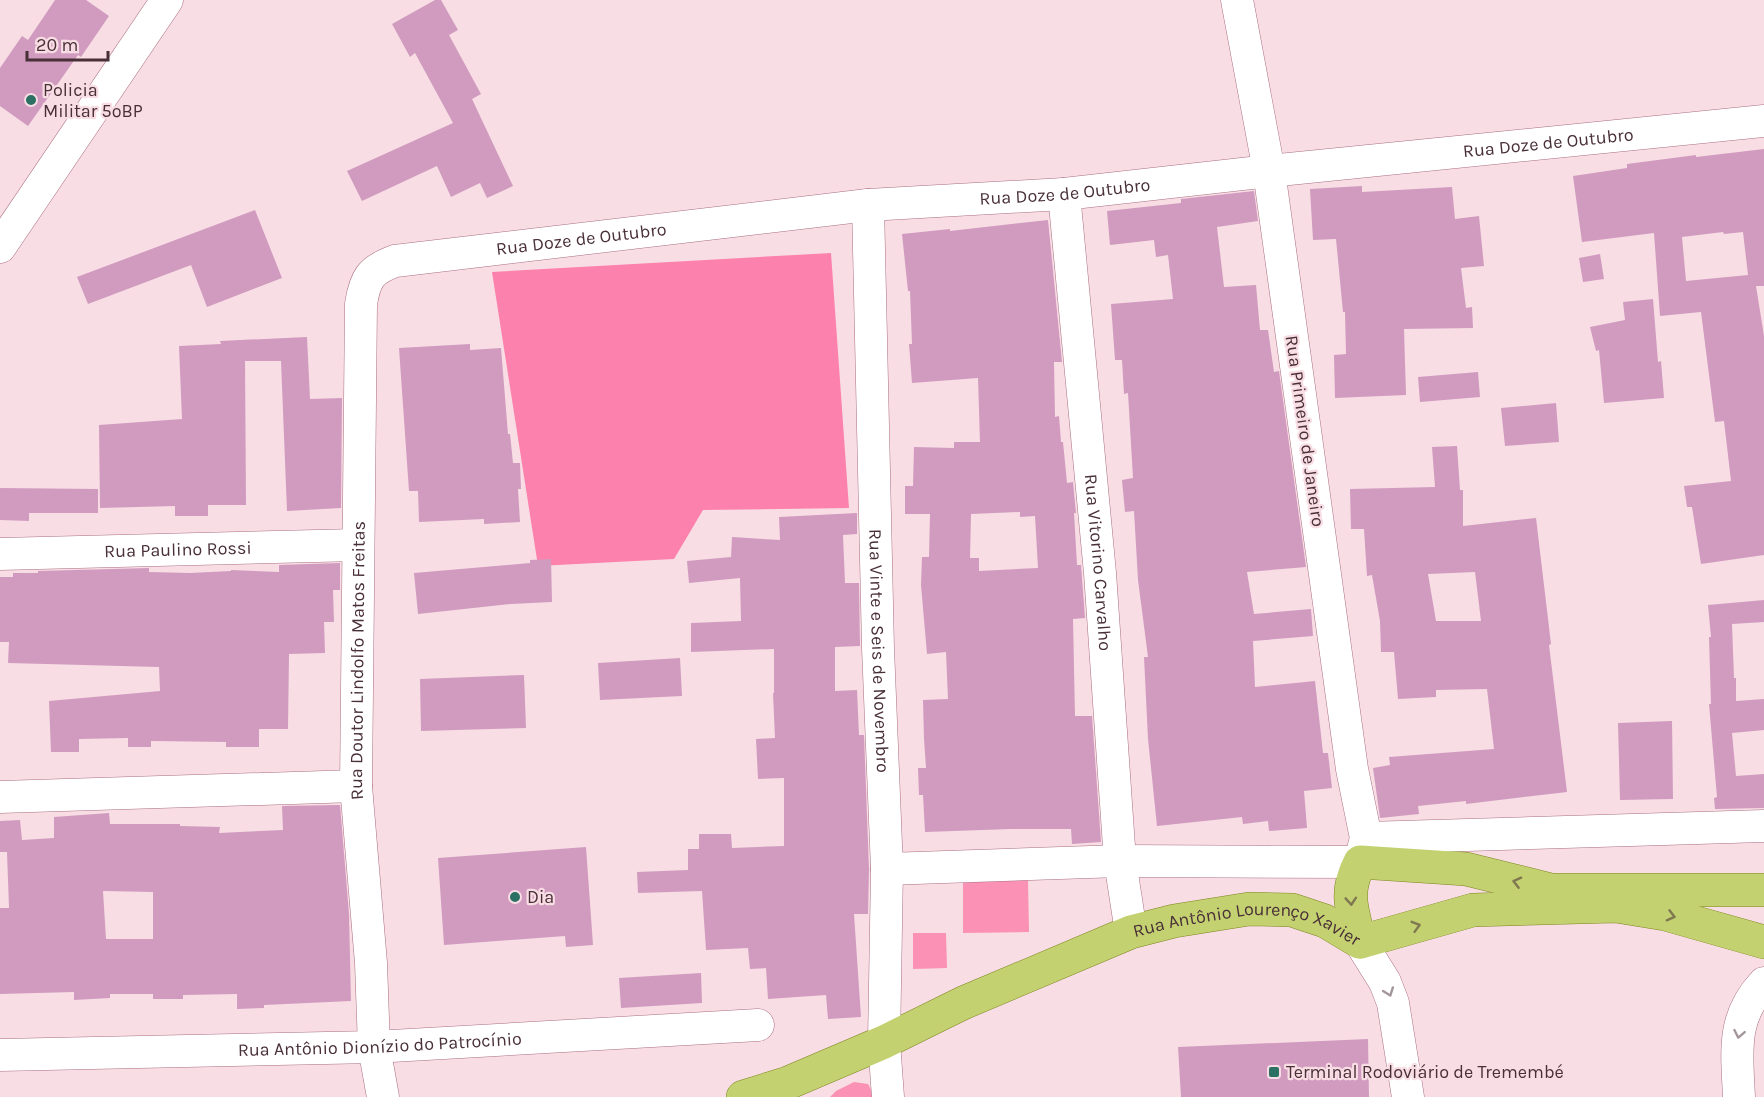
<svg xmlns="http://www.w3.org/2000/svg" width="1764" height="1097" font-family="Karla,sans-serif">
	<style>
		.green { fill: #fb91b5 }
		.forest { fill: #fd81ad }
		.building { fill: #d09bbf; fill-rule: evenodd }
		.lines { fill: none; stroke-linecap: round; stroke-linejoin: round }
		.street-casing { stroke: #aa6f82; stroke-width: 33 }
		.primary-casing { stroke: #7e851f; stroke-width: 34 }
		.street { stroke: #fff; stroke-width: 32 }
		.primary { stroke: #c3d171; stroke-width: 33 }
		.oneway { stroke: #807851 }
		.oneway2 { stroke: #a4979b }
		.poi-dot { fill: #2b7063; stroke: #f8dde4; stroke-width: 2 }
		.labels { text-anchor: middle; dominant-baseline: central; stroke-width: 4.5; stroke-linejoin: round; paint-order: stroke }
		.poi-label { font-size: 18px; fill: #492f37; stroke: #f8dde4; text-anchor: start }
		.street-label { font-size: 18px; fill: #492f37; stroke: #f8dde4 }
	</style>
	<rect width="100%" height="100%" fill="#f8dde4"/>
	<path class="green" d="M1028,880L1029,932L963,933V881Z
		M913,933H946L947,968L913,969Z
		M854,1082L868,1084L875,1097H830L836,1091Z"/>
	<path class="forest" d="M831,253L849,508L703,510L674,559L538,566L492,272Z"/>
	<path class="building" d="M55,0H86L109,16L81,57L78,55L28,126L0,106V68L22,36L28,40Z
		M435,0H441L458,30L449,35L481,94L472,99L513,186L487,198L480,183L451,197L437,166L362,201L347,171L453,123L415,53L410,57L392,24Z
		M1764,149V286H1756L1764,336V555L1701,564L1692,507H1687L1684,486L1731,481L1724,421L1715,422L1701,312L1660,316L1654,233L1582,242L1573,176L1627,168V164L1696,155V157ZM1723,232L1724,234L1743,232L1748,275L1686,281L1682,237Z
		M1362,186V192L1452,187L1455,219L1479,216L1484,266L1461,268L1466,308L1472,307L1473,328L1404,329L1406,395L1335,398L1334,355L1346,354L1345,312H1343L1336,239L1313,240L1310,189Z
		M1254,191L1258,221L1217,227L1224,287L1256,285L1260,330H1268L1274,372L1279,371L1306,567L1247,572L1254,614L1311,609L1313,636L1253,641L1255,687L1315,681L1323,753H1328L1332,788L1304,791L1307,828L1269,831L1268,821L1243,824L1242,817L1157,826L1148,739L1144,657H1148L1138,580L1134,511L1125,512L1122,480L1133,478L1128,393L1124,394L1122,360H1115L1111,304L1173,299L1168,255L1156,257L1154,240L1110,245L1107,211L1181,203V199Z
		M255,210L282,278L207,307L191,265L88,304L77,277Z
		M1048,220L1062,362H1054L1055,417L1059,416L1061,442H1063L1067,483L1073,482L1076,513H1074L1077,565H1081L1085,618L1073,619L1075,716H1092L1101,842L1072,844L1071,829H1011L925,832L923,795H919L918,768H926L924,739L923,700L948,699L946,652L927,654L921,585L922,557H929L930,514H905V486H913L914,447L954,448V442H980L978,378L912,383L909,344H912L910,291H908L902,234L950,229V231ZM1020,512V517L1035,516L1038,568L979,571V558H970L971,514Z
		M1600,254L1604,279L1583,282L1579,258Z
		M1653,299L1658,362L1661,361L1664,398L1604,403L1599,350L1596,351L1590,327L1625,320L1623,302Z
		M307,337L310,399L342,398L341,508L287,511L281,361H245L246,505H208V516H175V506L100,508L99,425L182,419L179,346L221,344L220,341Z
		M470,344V350L501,348L508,434H510L513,463H520L521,489H518L520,522L484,524V519L419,522L418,491H409L399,348Z
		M1478,372L1480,397L1420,402L1418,377Z
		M1556,403L1559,442L1505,446L1501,408Z
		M1457,446L1460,490H1463V526L1536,518L1551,644L1549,645L1567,792L1466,804V801L1418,806L1419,814L1380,818L1373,768L1390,765L1389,757L1494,749L1487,689L1436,690V697L1398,699L1394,652H1381L1380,621L1372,575L1367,576L1364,529H1351L1350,489L1435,487L1432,447ZM1475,572L1481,621H1436L1428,574Z
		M0,488L98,489V513H29V521L0,520Z
		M857,513V534L843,535L845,583H859L860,646L835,647V691L857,690L859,735H864L869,869L868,914H854L861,1017L828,1019L826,995L768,999L766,968L750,969L748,948L706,950L702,891L638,893L637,872L688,870V849H699V834H731L732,848L784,846V778L758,779L756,739L775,738L773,693H774V649L691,652V623L741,621L740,578L689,583L687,561L731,557L732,537L780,540L779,517Z
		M551,559L552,602L511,604L418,614L414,573L530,563V560Z
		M340,563V590H333L334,622H324L325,653L289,654L288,729H259V747H226V742L151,741V747H128V738L79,739V752H51L49,701L160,691L159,667L8,663L9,642H0V577H13V573H38V571L149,568V572L190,573L231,571V570L279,572V565Z
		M1764,600V622L1732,624L1734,678H1736V701L1764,699V730L1732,733L1736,776L1764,774V808L1715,809L1714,798L1717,797L1709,704H1711L1709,637H1711L1708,605Z
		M680,658L682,696L600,700L598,663Z
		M524,675L526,728L421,731L420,679Z
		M1672,721L1673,799L1620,800L1618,723Z
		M340,805L349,914L351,1001L264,1005V1008L237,1009V994L183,995V999H153V994H110V998L74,1000V992L0,994V908H9L7,852H0V821L20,820L22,840L54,838V817L109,813L110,824H180V826L220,827L219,833L283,830L282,806ZM103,891L153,892V939H106Z
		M586,847L593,945L566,947L565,936L444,945L438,858Z
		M701,973L702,1003L621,1008L619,978Z
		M1368,1039L1369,1097H1181L1178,1047Z"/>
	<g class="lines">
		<g class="street-casing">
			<g id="street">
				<path id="s1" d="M1064,194L1100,573L1120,861L1131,932"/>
				<path id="s2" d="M868,205L878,648L887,869L884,1042L888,1097"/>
				<path d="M0,247L167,0"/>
				<path id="s3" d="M0,554L358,545"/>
				<path d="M0,797L356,786"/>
				<path d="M1366,838L1764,826"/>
				<path d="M887,869L1120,861L1360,862L1366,838L1352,769L1269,171L1237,0"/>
				<path d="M1360,942L1385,982L1393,1003L1408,1097"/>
				<path id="s4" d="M0,1055L374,1047L758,1025"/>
				<path id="s5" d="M383,1097L374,1047L371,963L356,786L361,304C365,279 370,270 395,261L868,205L1064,194L1269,171L1764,121"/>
				<path d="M1739,1097C1737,1053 1731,1018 1764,983"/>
			</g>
		</g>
		<g class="primary-casing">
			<g id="primary">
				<path d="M1360,942C1352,910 1344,893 1360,862L1466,869L1551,890H1764"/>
				<path id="s6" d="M743,1097L788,1083L884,1042L963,1003L1131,932L1174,921L1249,909L1292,910L1325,921L1360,942L1473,910L1616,906L1665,914L1764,942"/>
			</g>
		</g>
		<use href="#street" class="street"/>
		<use href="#primary" class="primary"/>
	</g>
	<defs><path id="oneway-chevron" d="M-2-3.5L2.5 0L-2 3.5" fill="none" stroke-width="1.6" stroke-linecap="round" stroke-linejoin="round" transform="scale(1.5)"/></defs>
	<g class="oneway">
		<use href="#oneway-chevron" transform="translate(1517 882) rotate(-166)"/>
		<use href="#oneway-chevron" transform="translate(1351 901) rotate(86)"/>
		<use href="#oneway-chevron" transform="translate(1671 916) rotate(15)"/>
		<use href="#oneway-chevron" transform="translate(1416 926) rotate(-16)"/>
	</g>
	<g class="oneway2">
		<use href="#oneway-chevron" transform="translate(1389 992) rotate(70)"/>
		<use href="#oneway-chevron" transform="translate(1739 1034) rotate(101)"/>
	</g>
	<g class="poi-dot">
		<circle cx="31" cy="100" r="6"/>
		<circle cx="515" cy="897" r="6"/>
		<rect x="1268" y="1066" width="12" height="12" rx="3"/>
	</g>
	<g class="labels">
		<g class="poi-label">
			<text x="43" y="90">Policia<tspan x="43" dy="21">Militar 5ºBP</tspan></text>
			<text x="527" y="897">Dia</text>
			<text x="1286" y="1072">Terminal Rodoviário de Tremembé</text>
		</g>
		<g class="street-label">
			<text stroke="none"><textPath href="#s5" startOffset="2013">Rua Doze de Outubro</textPath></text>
			<text stroke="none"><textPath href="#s5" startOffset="1527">Rua Doze de Outubro</textPath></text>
			<text stroke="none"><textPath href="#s5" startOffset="1041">Rua Doze de Outubro</textPath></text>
			<text transform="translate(1305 431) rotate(82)">Rua Primeiro de Janeiro</text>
			<text stroke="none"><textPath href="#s3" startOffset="178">Rua Paulino Rossi</textPath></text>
			<text stroke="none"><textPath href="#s1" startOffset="370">Rua Vitorino Carvalho</textPath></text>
			<text stroke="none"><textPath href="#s2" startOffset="446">Rua Vinte e Seis de Novembro</textPath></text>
			<text stroke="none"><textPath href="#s5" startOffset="438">Rua Doutor Lindolfo Matos Freitas</textPath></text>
			<text stroke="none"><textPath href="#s6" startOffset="542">Rua Antônio Lourenço Xavier</textPath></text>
			<text stroke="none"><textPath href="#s4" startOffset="380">Rua Antônio Dionízio do Patrocínio</textPath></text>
		</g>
	</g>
	<path d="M27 51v9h81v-9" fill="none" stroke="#492f37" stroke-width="3"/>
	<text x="36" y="51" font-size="18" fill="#492f37" stroke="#f8dde4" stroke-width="4.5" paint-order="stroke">20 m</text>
</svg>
